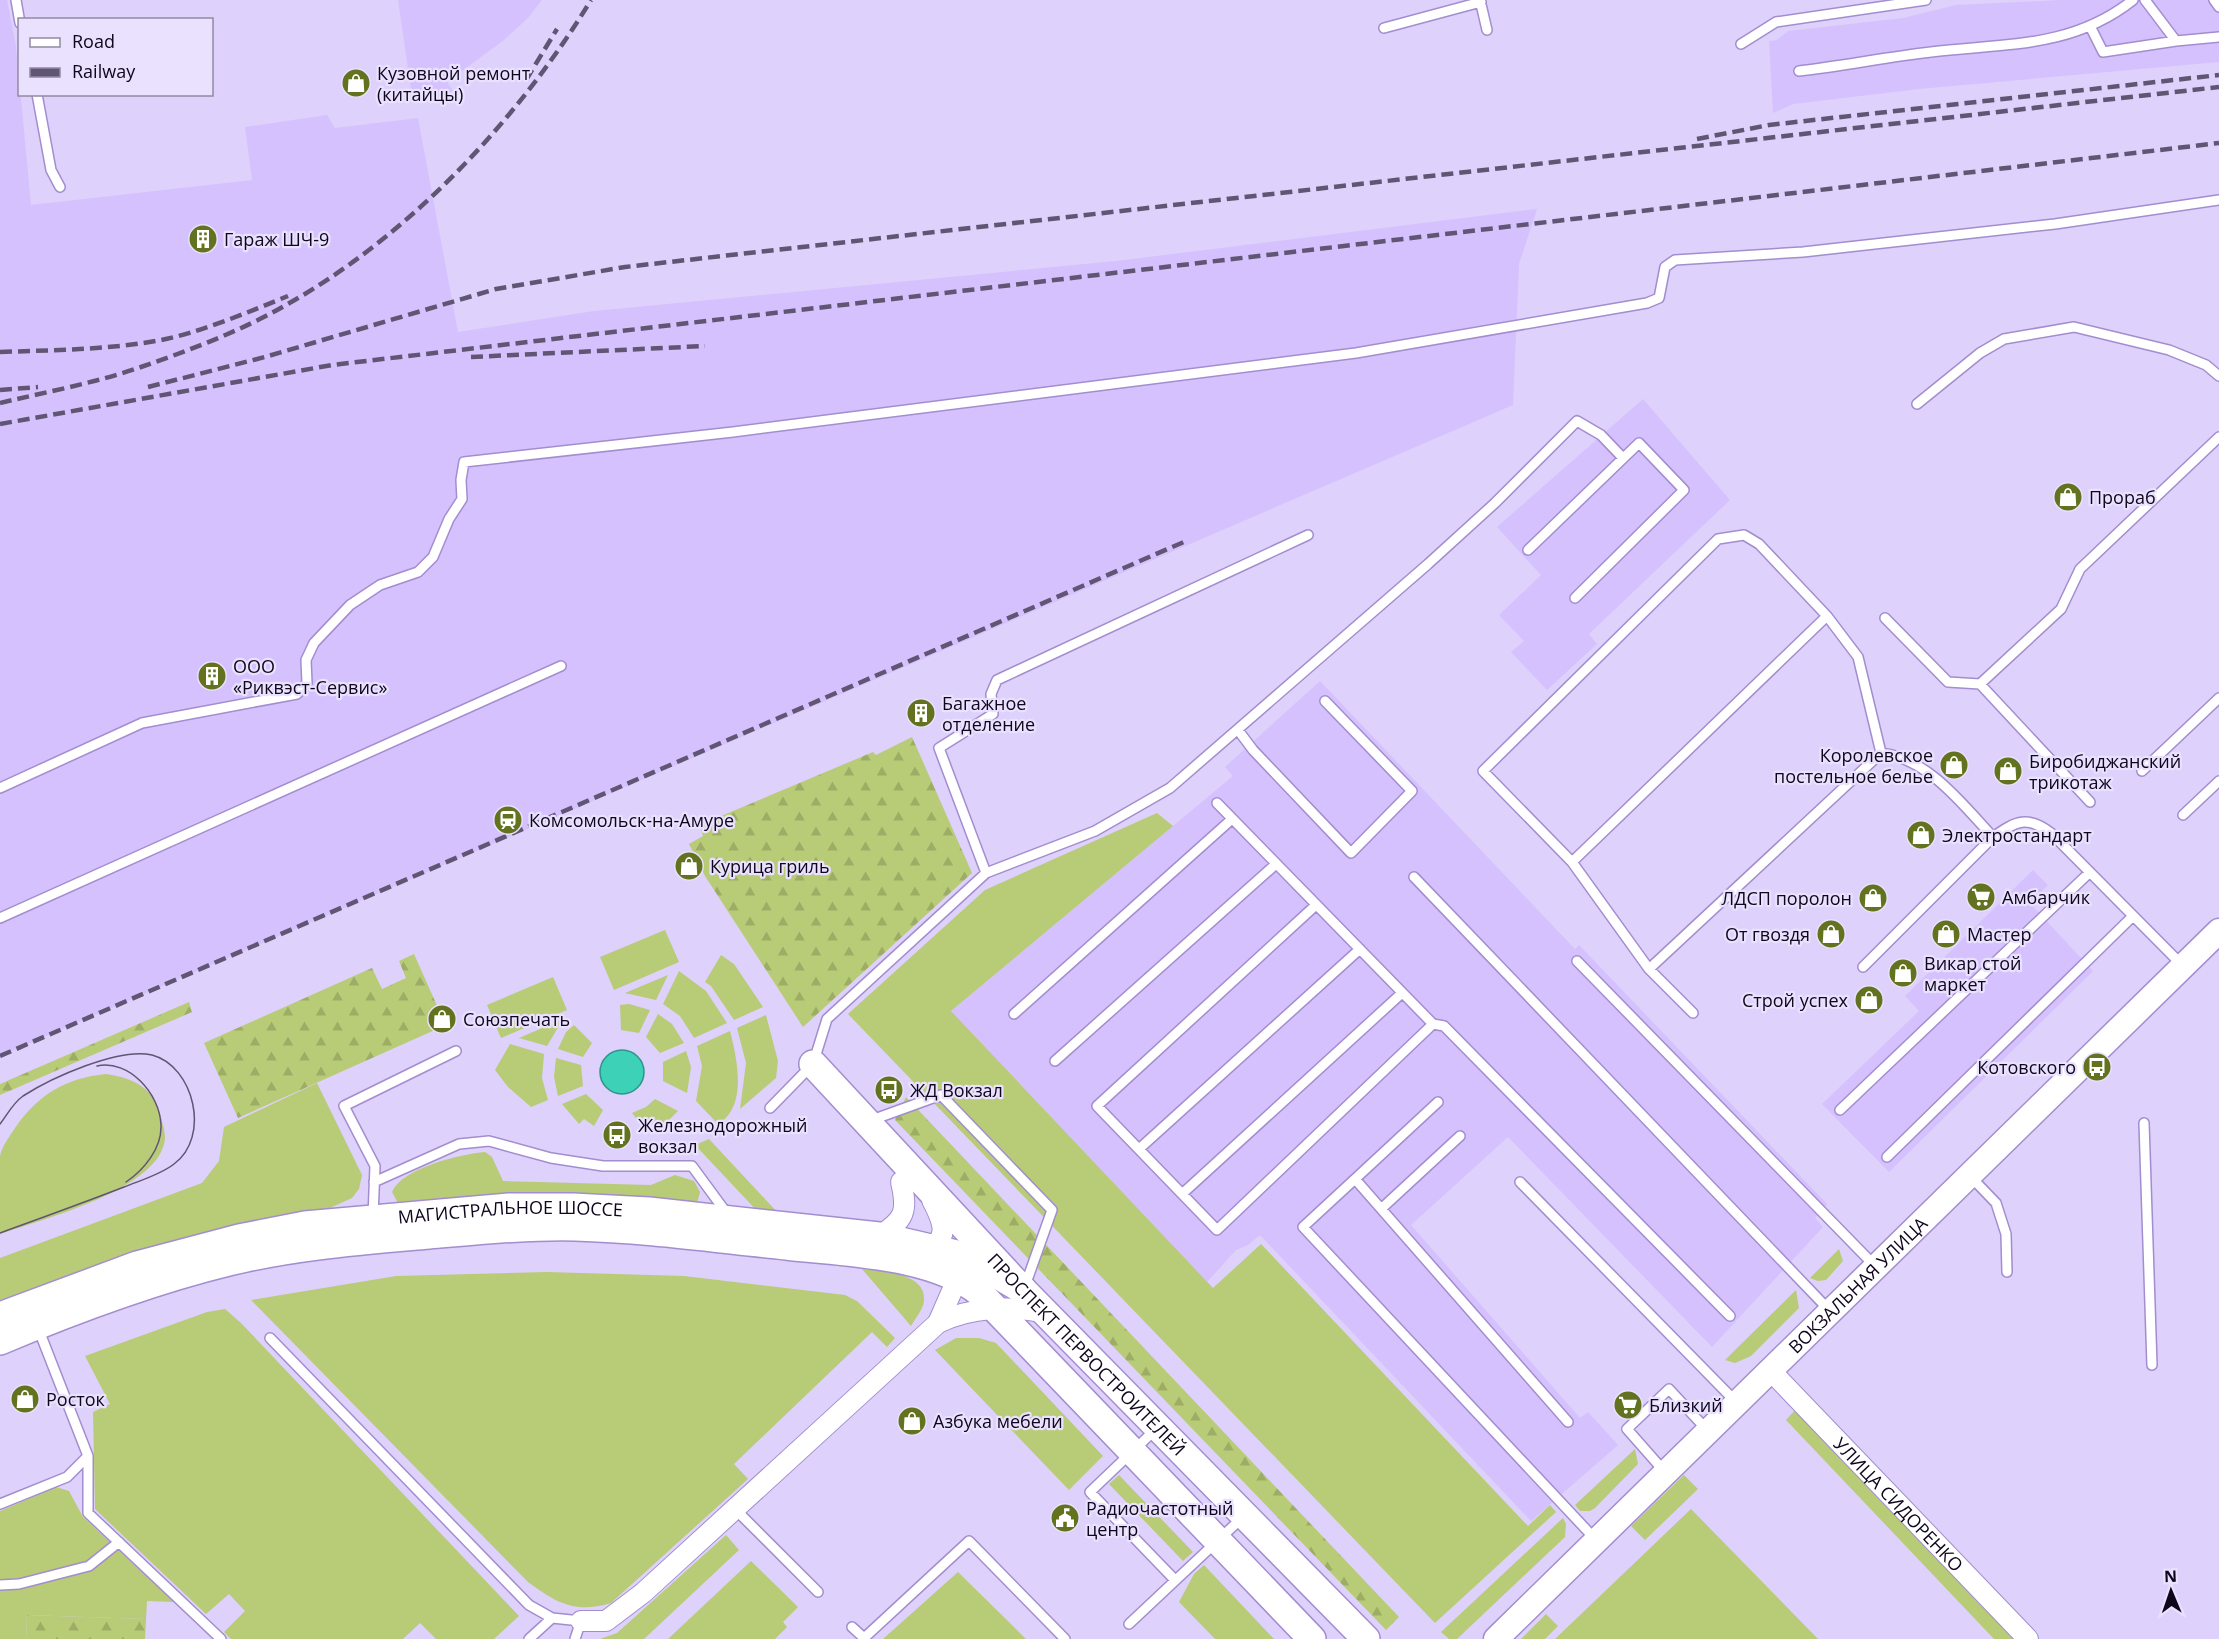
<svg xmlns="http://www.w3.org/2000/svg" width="2219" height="1639" font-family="'Open Sans',sans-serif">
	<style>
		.built { fill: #d5c1fe }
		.grass { fill: #b8cb76 }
		.forest { fill: url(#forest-firs) }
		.water { fill: #3dd1b8; stroke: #2f948a; stroke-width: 1.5 }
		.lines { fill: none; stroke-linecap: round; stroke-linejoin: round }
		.service-casing { stroke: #a38dcf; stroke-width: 12 }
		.minor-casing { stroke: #a38dcf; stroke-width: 22 }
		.tertiary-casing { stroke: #a38dcf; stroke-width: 27 }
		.secondary-casing { stroke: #a38dcf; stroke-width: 30 }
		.service { stroke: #fff; stroke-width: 9 }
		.minor { stroke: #fff; stroke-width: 20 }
		.tertiary { stroke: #fff; stroke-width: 24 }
		.secondary { stroke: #fff; stroke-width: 27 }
		.tram { stroke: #605573; stroke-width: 1.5 }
		.rail { stroke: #605573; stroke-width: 4.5; stroke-dasharray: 12 6; stroke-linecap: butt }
		.labels { text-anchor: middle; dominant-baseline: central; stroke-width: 4.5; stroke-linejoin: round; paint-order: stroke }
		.poi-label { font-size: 18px; fill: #0f061d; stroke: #e9e1fd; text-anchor: start }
		.street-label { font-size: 18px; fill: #0f061d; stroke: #e9e1fd }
	</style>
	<defs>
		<pattern id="forest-firs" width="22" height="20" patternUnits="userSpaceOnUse" patternTransform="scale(1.5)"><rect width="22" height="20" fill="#b8cb76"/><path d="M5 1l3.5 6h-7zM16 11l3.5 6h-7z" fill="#9dad66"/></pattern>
	</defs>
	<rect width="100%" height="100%" fill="#ded1fb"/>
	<path class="built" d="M0,0H7L16,46L31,205L252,180L245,127L327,115L335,128L418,118L458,332L594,311L1116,261L1537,209L1519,264L1513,405L0,1056Z
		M398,0H542L528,18L504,40L447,82L453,91L431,101L413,103Z
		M2062,0H2219V62L1919,89L1793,104L1773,113L1769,41L1777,40L1788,31L1903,18L1956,5Z
		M1643,399L1730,500L1589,634L1597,644L1547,690L1511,652L1524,641L1499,615L1541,575L1497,527Z
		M1320,681L1575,949L1579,945L1827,1204L1815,1218L1823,1227L1712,1347L1508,1137L1411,1225L1580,1418L1588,1412L1618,1445L1531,1521L1260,1235L1248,1245L1236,1250L1207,1282L951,1011L1233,776L1225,767Z
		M2033,870L2048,885L2030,903L2093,971L1889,1172L1822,1104L1919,1011L1905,996Z"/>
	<path class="grass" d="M1157,813L1173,826L951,1011L1213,1288L1261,1244L1528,1526L1550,1505L1556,1512L1435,1623L848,1014L985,890Z
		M665,930L679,962L614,990L600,957Z
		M721,955L734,964L763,1007L734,1020L711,986L705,982Z
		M679,971L706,991L727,1023L694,1038L680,1016L663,1004Z
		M668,975L656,1000L625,993Z
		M553,977L567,1010L501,1038L487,1005Z
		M629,1004L650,1010L639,1033L621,1030L620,1005Z
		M658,1014L672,1024L684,1043L660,1053L646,1037Z
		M766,1015L778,1061L776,1078L740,1109L746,1063L737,1028Z
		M563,1019L547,1046L519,1038Z
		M574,1025L592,1043L583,1057L558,1049L566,1032Z
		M730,1031C737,1058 748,1107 718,1124L696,1101L702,1066L697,1046Z
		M510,1044L544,1054L542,1078L548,1100L531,1107L508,1087L495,1070Z
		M686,1051L691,1067L687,1093L663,1081V1062Z
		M556,1058L581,1065L583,1086L558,1096L554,1077Z
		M106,1074C129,1077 152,1086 159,1111C161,1119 165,1129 165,1138C162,1189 40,1220 0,1234C0,1209 0,1181 0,1156C2,1146 10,1136 15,1128C38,1095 65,1078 106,1074Z
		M317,1083L362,1175L359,1189L352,1198L319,1213L112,1262L0,1300V1258L202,1183L219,1161L224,1127Z
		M586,1094L603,1110L594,1126L584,1119L579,1124L562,1104Z
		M655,1099L678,1111L660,1129L656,1122L644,1128L632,1113L646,1107Z
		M709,1139L778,1213L760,1214L695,1145Z
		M485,1152L492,1157L503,1181L651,1185L675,1175L694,1181L700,1192L697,1203L399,1205L392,1192C402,1168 461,1154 485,1152Z
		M1839,1249L1843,1261L1826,1280L1818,1281L1810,1278Z
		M862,1269C881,1272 926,1272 924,1300C924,1308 915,1319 911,1326Z
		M547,1272L684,1276L845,1295L857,1301L895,1338L887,1347L872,1332L734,1464L748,1479L611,1603C575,1614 557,1603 528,1582L251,1300L396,1276Z
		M1796,1290L1799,1308L1751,1356L1735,1363L1725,1360Z
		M225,1309L241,1323L519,1616L494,1639H436L420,1623L403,1639H231L224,1632L245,1611L229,1594L206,1614L95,1509L93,1412L110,1404L85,1356L207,1312Z
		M956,1338H979L996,1343L1103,1456L1069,1490L935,1350Z
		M1797,1408L2019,1639H1994L1786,1420Z
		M1635,1449L1638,1464L1595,1508L1590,1511H1580L1575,1505Z
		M1119,1475L1193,1552L1183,1561L1109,1484Z
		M1684,1475L1698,1489L1645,1540L1631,1526Z
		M56,1487L69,1491L83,1517L174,1602L147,1601L146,1619L27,1615L26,1639H0V1511Z
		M1691,1509L1818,1639H1555Z
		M1563,1518L1566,1524L1565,1537L1457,1639H1449L1441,1632Z
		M726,1535L739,1550L644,1639H600L617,1633Z
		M751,1561L798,1607L783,1622L787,1627L775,1639H668Z
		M1204,1565L1274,1639H1215L1179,1602L1194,1574Z
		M958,1572L1026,1639H883Z
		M1546,1614L1558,1626L1545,1639H1521Z"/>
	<path class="forest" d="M912,737L972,873L803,1027L705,876L689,844L703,836L700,825L873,752L876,755Z
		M414,954L439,1010L431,1014L437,1029L238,1118L204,1043L372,968L382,989L406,978L399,961Z
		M189,1002L192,1012L0,1095V1084Z
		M906,1097L1399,1617L1386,1630L895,1120Z
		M27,1615L146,1619L145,1639H26Z"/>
	<path class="water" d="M600 1072a22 22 0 1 1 44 0a22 22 0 1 1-44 0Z"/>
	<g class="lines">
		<g class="service-casing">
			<path id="service" d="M16,0L20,23
				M1480,0L1487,30
				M2214,0L2219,7
				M1384,28L1481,2
				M2091,28L2103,52L2176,41L2145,0
				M2176,41L2219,37
				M1741,44L1776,22L1926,0
				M1799,71C1843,66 1887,57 1931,52C2005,43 2071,49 2133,0
				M37,94L51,170L60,187
				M1917,404L1980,353L2004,339L2074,327L2169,350L2206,365L2219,376
				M1528,550L1639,443L1684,490L1575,598
				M1885,618L1948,682L1980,684L2090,802
				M1980,684L2061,609L2080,569L2219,437
				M1238,730L1253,750L1351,853L1412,791L1325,701
				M1881,753C1928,758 1963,805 1993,837
				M2142,771L2219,698
				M0,788L142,723L297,694L307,683L306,660L314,643L350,605L380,585L418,572L433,557L449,519L462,499L461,480L464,462L733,432L1356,353L1647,303L1659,298L1665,267L1675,260L1803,252L2055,224L2219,200
				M1217,803L1433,1024L1444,1026L1730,1316
				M2183,815L2219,781
				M1572,862L1827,616L1759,544L1744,535L1718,539L1483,771L1572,862L1649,969L1693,1013
				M986,873L939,748L993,714L991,694L997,680L1308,535
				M1414,877L1829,1310
				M1316,905L1097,1106L1217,1230L1433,1024
				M0,918L561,666
				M1577,961L1875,1266
				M1863,967L1993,837C2016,821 2027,815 2051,833L2183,966
				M1649,969L1881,753L1858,657L1827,616
				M1014,1014L1232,819
				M1055,1061L1276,864
				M770,1108L813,1064L827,1019L986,873L1095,831L1170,788L1428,564L1495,503L1577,421L1601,435L1623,458
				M1840,1110L2090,872
				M869,1121L941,1095L1052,1210L1025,1286
				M2144,1123L2152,1365
				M1139,1149L1360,949
				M1887,1157L2133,916
				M1970,1176L1996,1203L2006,1234L2007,1272
				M1355,1179L1438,1102
				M374,1182L459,1144L489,1141L551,1158L603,1166H692L728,1215
				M1520,1182L1737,1403
				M1182,1194L1402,993
				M1381,1209L1460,1136
				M373,1217L375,1166L344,1106L456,1051
				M38,1328L88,1456V1513L221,1639
				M270,1338L529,1605L552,1618L581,1621L575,1639
				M1568,1422L1355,1179L1303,1227L1596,1540
				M1156,1429L1090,1492L1175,1580
				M1664,1471L1627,1429L1669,1389L1708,1431
				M0,1504L67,1477L88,1456
				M734,1508L818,1592
				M0,1585L19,1584L89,1566L119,1542
				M1129,1624L1244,1516
				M852,1627L864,1638
				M529,1639L552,1618
				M863,1639L969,1541L1065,1639"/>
		</g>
		<g class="minor-casing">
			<g id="minor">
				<path d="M879,1236C905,1220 908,1211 901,1182"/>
				<path d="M921,1252C952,1241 944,1223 932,1200"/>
				<path d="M938,1323L962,1268"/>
				<path id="s1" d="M1770,1370L2028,1639"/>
				<path d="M581,1621H606L643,1593L938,1323C970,1307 1011,1305 1046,1313"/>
			</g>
		</g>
		<g class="tertiary-casing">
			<g id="tertiary">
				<path id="s2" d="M1496,1639L2219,931"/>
			</g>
		</g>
		<g class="secondary-casing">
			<g id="secondary">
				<path id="s3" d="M813,1064L1023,1290L1366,1639"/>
				<path id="s4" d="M0,1316L137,1265L239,1238L305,1225L509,1207H573L649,1211L879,1236L965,1256L1023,1290"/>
				<path d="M0,1341C74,1310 151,1281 229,1262C294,1246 362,1241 429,1235C477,1231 526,1226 575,1227C646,1229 716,1239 786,1246C845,1253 934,1254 980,1293L1312,1639"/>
			</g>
		</g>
		<use href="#service" class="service"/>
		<use href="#minor" class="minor"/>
		<use href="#tertiary" class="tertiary"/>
		<use href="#secondary" class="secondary"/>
		<path class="tram" d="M97,1066C129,1059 160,1094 161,1125C162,1148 144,1170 126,1182
			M0,1124C7,1115 13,1103 23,1096C51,1078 119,1047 152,1055C194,1066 211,1137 174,1164C160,1175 141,1180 124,1187C83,1203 41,1218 0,1233"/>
		<path class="rail" d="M526,80L557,29
			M1697,139L1769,125L2219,75
			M0,352C54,350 108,350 161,340C199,333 251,311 288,296
			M471,357L705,346
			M148,387L265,357L496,289L625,267L2219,87
			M0,390L38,387
			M0,403C46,392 95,383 141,367C190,350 241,331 286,305C409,236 518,120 591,0
			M0,424L332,365L2219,143
			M0,1056L1186,541"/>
	</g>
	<defs>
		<g id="shop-disc" transform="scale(1.5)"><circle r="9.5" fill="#63721e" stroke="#e9e1fd"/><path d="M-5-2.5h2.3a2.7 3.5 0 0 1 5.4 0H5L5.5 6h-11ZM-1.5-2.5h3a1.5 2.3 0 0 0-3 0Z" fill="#fff"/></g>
		<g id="building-disc" transform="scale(1.5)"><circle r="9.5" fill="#63721e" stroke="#e9e1fd"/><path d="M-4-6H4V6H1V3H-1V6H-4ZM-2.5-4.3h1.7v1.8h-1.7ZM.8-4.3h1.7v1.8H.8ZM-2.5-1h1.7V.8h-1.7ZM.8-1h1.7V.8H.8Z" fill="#fff"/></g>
		<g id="station-disc" transform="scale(1.5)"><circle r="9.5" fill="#63721e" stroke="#e9e1fd"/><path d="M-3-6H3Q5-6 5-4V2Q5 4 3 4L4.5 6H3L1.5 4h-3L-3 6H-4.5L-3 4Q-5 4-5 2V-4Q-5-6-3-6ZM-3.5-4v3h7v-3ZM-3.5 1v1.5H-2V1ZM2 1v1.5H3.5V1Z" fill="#fff"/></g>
		<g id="supermarket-disc" transform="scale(1.5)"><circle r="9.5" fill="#63721e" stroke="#e9e1fd"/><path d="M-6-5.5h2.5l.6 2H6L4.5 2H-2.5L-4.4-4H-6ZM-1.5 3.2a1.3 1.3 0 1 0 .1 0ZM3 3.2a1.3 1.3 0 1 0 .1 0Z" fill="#fff"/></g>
		<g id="bus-disc" transform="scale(1.5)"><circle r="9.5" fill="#63721e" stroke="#e9e1fd"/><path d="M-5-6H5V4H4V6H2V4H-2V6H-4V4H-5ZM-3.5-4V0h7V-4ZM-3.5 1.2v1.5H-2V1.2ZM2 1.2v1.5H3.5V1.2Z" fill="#fff"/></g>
		<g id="civic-disc" transform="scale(1.5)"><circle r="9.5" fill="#63721e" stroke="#e9e1fd"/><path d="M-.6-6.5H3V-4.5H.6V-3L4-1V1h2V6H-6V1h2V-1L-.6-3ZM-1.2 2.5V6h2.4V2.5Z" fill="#fff"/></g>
	</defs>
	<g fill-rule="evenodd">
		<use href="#shop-disc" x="356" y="83"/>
		<use href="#building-disc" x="203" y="239"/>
		<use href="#shop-disc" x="2068" y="497"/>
		<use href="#building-disc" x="212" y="676"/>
		<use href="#building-disc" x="921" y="713"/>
		<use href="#shop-disc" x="1954" y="765"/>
		<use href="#shop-disc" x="2008" y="771"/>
		<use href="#station-disc" x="508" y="820"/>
		<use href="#shop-disc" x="1921" y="835"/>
		<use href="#shop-disc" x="689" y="866"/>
		<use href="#supermarket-disc" x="1981" y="897"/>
		<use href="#shop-disc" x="1873" y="898"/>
		<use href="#shop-disc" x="1831" y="934"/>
		<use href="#shop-disc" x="1946" y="934"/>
		<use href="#shop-disc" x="1903" y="973"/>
		<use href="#shop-disc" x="1869" y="1000"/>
		<use href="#shop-disc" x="442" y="1019"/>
		<use href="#bus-disc" x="2097" y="1067"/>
		<use href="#bus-disc" x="889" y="1090"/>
		<use href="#bus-disc" x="617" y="1135"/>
		<use href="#shop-disc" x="25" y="1399"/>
		<use href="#supermarket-disc" x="1628" y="1405"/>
		<use href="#shop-disc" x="912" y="1421"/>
		<use href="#civic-disc" x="1065" y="1518"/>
	</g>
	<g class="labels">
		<g class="poi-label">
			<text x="377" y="73">Кузовной ремонт<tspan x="377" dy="21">(китайцы)</tspan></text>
			<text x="224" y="239">Гараж ШЧ-9</text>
			<text x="2089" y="497">Прораб</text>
			<text x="233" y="666">ООО<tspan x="233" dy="21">«Риквэст-Cервис»</tspan></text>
			<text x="942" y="703">Багажное<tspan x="942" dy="21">отделение</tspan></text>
			<text x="1933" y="755" text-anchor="end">Королевское<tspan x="1933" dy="21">постельное белье</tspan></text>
			<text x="2029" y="761">Биробиджанский<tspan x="2029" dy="21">трикотаж</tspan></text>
			<text x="529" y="820">Комсомольск-на-Амуре</text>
			<text x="1942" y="835">Электростандарт</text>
			<text x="710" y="866">Курица гриль</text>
			<text x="2002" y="897">Амбарчик</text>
			<text x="1852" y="898" text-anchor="end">ЛДСП поролон</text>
			<text x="1810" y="934" text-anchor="end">От гвоздя</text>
			<text x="1967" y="934">Мастер</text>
			<text x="1924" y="963">Викар стой<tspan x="1924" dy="21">маркет</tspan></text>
			<text x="1848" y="1000" text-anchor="end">Строй успех</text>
			<text x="463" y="1019">Союзпечать</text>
			<text x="2076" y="1067" text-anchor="end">Котовского</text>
			<text x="910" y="1090">ЖД Вокзал</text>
			<text x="638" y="1125">Железнодорожный<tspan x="638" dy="21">вокзал</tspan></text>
			<text x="46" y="1399">Росток</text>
			<text x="1649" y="1405">Близкий</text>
			<text x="933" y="1421">Азбука мебели</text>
			<text x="1086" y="1508">Радиочастотный<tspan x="1086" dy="21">центр</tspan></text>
		</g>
		<g class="street-label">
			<text stroke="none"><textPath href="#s4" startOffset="525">МАГИСТРАЛЬНОЕ ШОССЕ</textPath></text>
			<text stroke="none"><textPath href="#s2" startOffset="506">ВОКЗАЛЬНАЯ УЛИЦА</textPath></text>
			<text stroke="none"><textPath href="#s3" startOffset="399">ПРОСПЕКТ ПЕРВОСТРОИТЕЛЕЙ</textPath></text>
			<text stroke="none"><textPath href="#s1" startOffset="186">УЛИЦА СИДОРЕНКО</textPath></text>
		</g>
	</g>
	<rect x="18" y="18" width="195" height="78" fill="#e9e1fd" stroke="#9289a3" stroke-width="1.5"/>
	<rect x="30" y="38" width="30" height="9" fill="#ffffff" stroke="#9289a3" stroke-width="1.5"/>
	<text x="72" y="48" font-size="18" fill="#0f061d">Road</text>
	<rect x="30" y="68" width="30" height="9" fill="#605573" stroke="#9289a3" stroke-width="1.5"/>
	<text x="72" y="78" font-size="18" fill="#0f061d">Railway</text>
	<g transform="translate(2171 1591) rotate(358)" stroke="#e9e1fd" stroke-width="4.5" paint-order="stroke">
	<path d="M0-4.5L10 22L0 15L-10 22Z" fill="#0f061d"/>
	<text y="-9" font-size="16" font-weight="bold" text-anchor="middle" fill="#0f061d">N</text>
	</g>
</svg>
